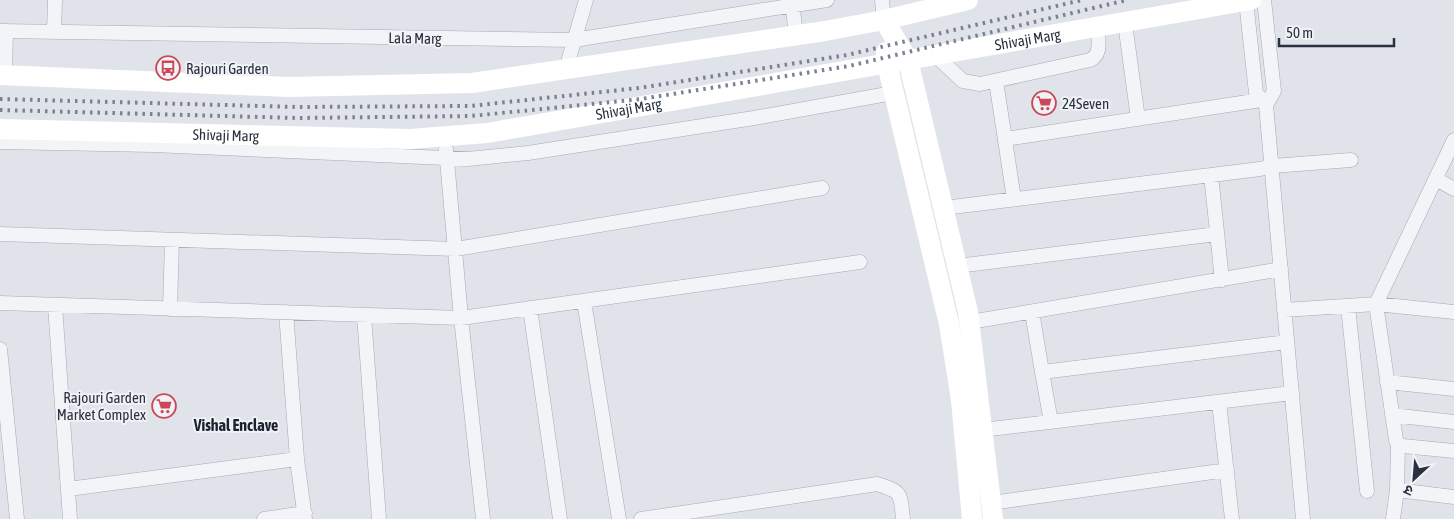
<svg xmlns="http://www.w3.org/2000/svg" width="1454" height="519" font-family="'Asap Condensed','Noto Sans Devanagari',sans-serif">
	<style>
		.lines { fill: none; stroke-linecap: round; stroke-linejoin: round }
		.street-casing { stroke: #a5aab3; stroke-width: 15 }
		.street { stroke: #f3f4f7; stroke-width: 14 }
		.secondary { stroke: #fff; stroke-width: 20 }
		.rail { stroke: #7a8292; stroke-width: 4; stroke-dasharray: 2.5 5; stroke-linecap: butt }
		.labels { text-anchor: middle; dominant-baseline: central; stroke-width: 4; stroke-linejoin: round; paint-order: stroke }
		.street-label { font-size: 15px; fill: #293140; stroke: #f0f2f6 }
		.poi-label { font-size: 15px; fill: #293140; stroke: #f0f2f6; text-anchor: start }
		.neighbourhood-label { font-size: 16px; font-weight: bold; fill: #1b2231; stroke: #f0f2f6 }
	</style>
	<rect width="100%" height="100%" fill="#e0e3e9"/>
	<g class="lines">
		<g class="street-casing">
			<path id="street" d="M792,0L796,36
				M882,0L884,20
				M1264,0L1274,91L1266,105L1303,519
				M1246,1L1256,93L1266,105
				M1125,23L1138,119
				M0,31L574,40L827,0
				M54,32L55,0
				M936,56L963,81L980,84L1090,60C1102,55 1098,39 1098,28
				M566,69L586,0
				M5,75L6,31
				M996,81L1014,199
				M1005,139L1261,100
				M1454,140L1376,304L1396,440L1398,444L1403,446L1454,451
				M0,142L153,145L468,159L528,153L754,118L893,93
				M446,149L461,318L483,519
				M1211,175L1222,280
				M1436,179L1454,189
				M944,208L1260,169L1272,166L1351,160
				M0,234L456,249L822,188
				M957,266L1217,234
				M584,301L619,519
				M0,303L461,318L860,262
				M55,305L70,519
				M1348,306L1367,491
				M530,308L560,519
				M170,309L172,240
				M1284,310L1376,304L1454,312
				M286,312L297,459L305,519
				M1032,312L1042,372L1287,342
				M364,315L379,519
				M970,322L1281,269
				M0,349L17,519
				M1042,372L1051,422
				M1387,382L1454,389
				M1219,402L1232,519
				M1392,415L1454,422
				M982,430L1292,393
				M68,489L297,459
				M1397,490L1454,497
				M991,503L1227,470
				M264,519L305,513
				M641,519L877,484C903,492 900,493 903,519
				M1393,519L1397,490L1398,444"/>
		</g>
		<use href="#street" class="street"/>
		<g class="secondary">
			<path d="M884,20L908,60L968,312L993,519"/>
			<path d="M886,52L887,64L949,324L961,400L972,519"/>
			<path d="M0,75L288,87L472,83L825,31L884,20L968,0"/>
			<path id="s1" d="M0,129L410,139L487,133L1251,0"/>
		</g>
		<path class="rail" d="M0,99L298,107L470,106L639,88L847,55L1082,0
			M0,110L298,118L471,116L641,99L849,66L1127,0"/>
	</g>
	<defs>
		<g id="bus-ring" transform="scale(1.25)"><circle r="9.5" fill="#f0f2f6" stroke="#cb4858" stroke-width="1.5"/><path d="M-5-6H5V4H4V6H2V4H-2V6H-4V4H-5ZM-3.5-4V0h7V-4ZM-3.5 1.2v1.5H-2V1.2ZM2 1.2v1.5H3.5V1.2Z" fill="#cb4858"/></g>
		<g id="supermarket-ring" transform="scale(1.25)"><circle r="9.5" fill="#f0f2f6" stroke="#cb4858" stroke-width="1.5"/><path d="M-6-5.5h2.5l.6 2H6L4.5 2H-2.5L-4.4-4H-6ZM-1.5 3.2a1.3 1.3 0 1 0 .1 0ZM3 3.2a1.3 1.3 0 1 0 .1 0Z" fill="#cb4858"/></g>
	</defs>
	<g fill-rule="evenodd">
		<use href="#bus-ring" x="168" y="68"/>
		<use href="#supermarket-ring" x="1044" y="103"/>
		<use href="#supermarket-ring" x="164" y="406"/>
	</g>
	<g class="labels">
		<g class="street-label">
			<text transform="translate(415 38) rotate(1)">Lala Marg</text>
			<text stroke="none"><textPath href="#s1" startOffset="1036">Shivaji Marg</textPath></text>
			<text stroke="none"><textPath href="#s1" startOffset="631">Shivaji Marg</textPath></text>
			<text stroke="none"><textPath href="#s1" startOffset="226">Shivaji Marg</textPath></text>
		</g>
		<g class="poi-label">
			<text x="186" y="68">Rajouri Garden</text>
			<text x="1062" y="103">24Seven</text>
			<text x="146" y="397" text-anchor="end">Rajouri Garden<tspan x="146" dy="17">Market Complex</tspan></text>
		</g>
		<g class="neighbourhood-label">
			<text x="236" y="425">Vishal Enclave</text>
		</g>
	</g>
	<g transform="translate(1414 479) rotate(206)" stroke="#f0f2f6" stroke-width="4" paint-order="stroke">
	<path d="M0-4L9 19L0 12L-9 19Z" fill="#293140"/>
	<text y="-8" font-size="14" font-weight="bold" text-anchor="middle" fill="#293140">उ</text>
	</g>
	<path d="M1279 38v8h115v-8" fill="none" stroke="#293140" stroke-width="2.5"/>
	<text x="1286" y="38" font-size="15" fill="#293140" stroke="#f0f2f6" stroke-width="4" paint-order="stroke">50 m</text>
</svg>
